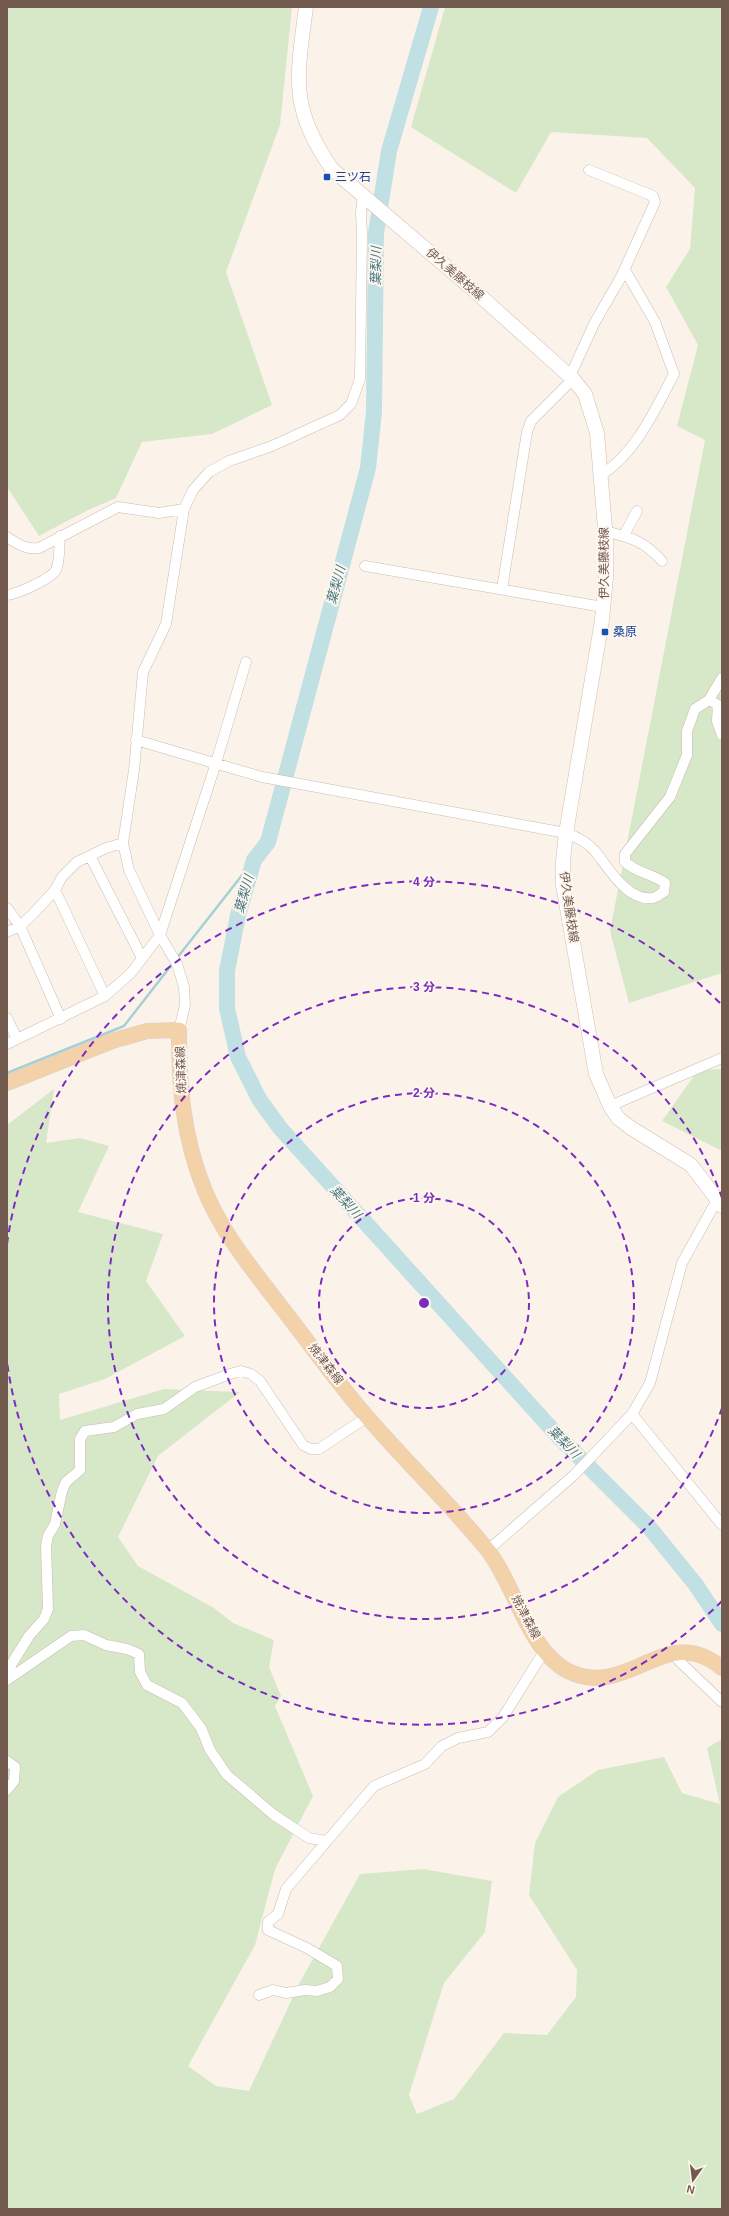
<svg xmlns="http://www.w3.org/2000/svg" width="729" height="2216" font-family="Helvetica,'Noto Sans JP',sans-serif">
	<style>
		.green { fill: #d7e8c9 }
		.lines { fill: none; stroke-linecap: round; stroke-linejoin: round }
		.stream { stroke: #a7d0d4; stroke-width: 2.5 }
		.river { stroke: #c0e0e3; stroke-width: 16 }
		.minor-casing { stroke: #ccbbb0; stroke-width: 11 }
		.secondary-casing { stroke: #d0bdb1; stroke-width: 15 }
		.primary-casing { stroke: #d8d1ce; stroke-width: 16 }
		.minor { stroke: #fff; stroke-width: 10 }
		.secondary { stroke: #fff; stroke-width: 14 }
		.primary { stroke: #f3d2a9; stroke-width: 15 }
		.ring { fill: none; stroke: #7b2cbf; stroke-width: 2; stroke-dasharray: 7 5 }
		.transit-dot { fill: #1a4fb4; stroke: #fef7f0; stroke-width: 1.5 }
		.labels { text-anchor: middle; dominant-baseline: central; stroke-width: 4; stroke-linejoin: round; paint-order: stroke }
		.transit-label { font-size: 12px; fill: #164399; stroke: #fef7f0; text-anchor: start }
		.street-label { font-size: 12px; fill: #735a4f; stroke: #fef7f0 }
		.water-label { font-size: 13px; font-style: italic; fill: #47787e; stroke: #fef7f0 }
		.centre { fill: #7b2cbf; stroke: #fef7f0; stroke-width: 2 }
		.ring-label { font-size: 12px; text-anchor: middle; font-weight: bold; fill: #7b2cbf; stroke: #fef7f0; stroke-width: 4; stroke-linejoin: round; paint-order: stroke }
	</style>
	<rect width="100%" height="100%" fill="#fbf3ea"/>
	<path class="green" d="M7,7H292L280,125L226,272L272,405L212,434L142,442L116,498L86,511L39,536L7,487Z
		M445,7H722V973L629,1003L610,931L705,440L677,426L698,345L666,287L690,249L695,188L647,138L551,132L516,193L411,127Z
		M722,1069V1151L662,1121L698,1070Z
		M54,1089L46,1143L80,1138L109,1146L78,1212L163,1234L146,1281L185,1336L105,1379L59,1394L60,1420L164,1389L240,1392L158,1456L118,1537L138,1566L214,1608L233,1623L274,1640L269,1667L281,1696L275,1706L313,1796L275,1869L255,1945L188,2066L216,2086L249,2091L299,1984L360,1874L423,1869L492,1881L485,1932L444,1983L409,2095L417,2114L454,2099L504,2033L547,2035L576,1997L577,1970L529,1895L535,1843L558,1797L598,1770L664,1757L682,1793L720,1804L707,1748L722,1739V2209H7V1125Z"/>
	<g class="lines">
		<path class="stream" d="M177,958L254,860
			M7,1073L124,1026L173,963"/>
		<path class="river" d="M431,7L389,151L376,233L374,412L368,468L268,842L254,860L238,915L227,971V1008L238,1057L259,1099L280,1128L558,1436L649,1527L696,1585L722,1624"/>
		<g class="minor-casing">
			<path id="minor" d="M570,376L595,322L621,277L655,202L653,196L589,170
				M601,475C636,453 655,410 674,374L655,322L625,270
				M605,531C631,538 643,540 662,561
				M624,535L637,511
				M7,537C18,544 26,550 39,548L118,507L159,513L184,509
				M365,566L603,607
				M502,589L527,432L531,421L573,379
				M7,595C17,594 51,579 56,570C60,562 59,546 60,536
				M709,700L718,705L717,721L722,735
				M136,740L262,777L566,833C577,837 587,842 595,851C608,867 627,902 653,898C657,897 661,893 664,892L665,883C650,873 637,873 625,862V854L670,797L687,755V731L695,709L709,700L722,678
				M90,856L142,958
				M55,890L105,996
				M7,908L20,926L61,1019
				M7,932L20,926L32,915L55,890L62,877L77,862L106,848L123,843
				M7,1018L17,1039
				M179,1030L185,1005L184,987L177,964L160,935L129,870L123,843L134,770L143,672L166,624L184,509L193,490L209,472L229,461L272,446L340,415L351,404L360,379L362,235L361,212L363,195
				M7,1044L105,996L131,973L160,935L216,763L246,662
				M610,1106L722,1058
				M632,1414L722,1525
				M488,1550L574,1475L632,1414L650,1383L682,1263L717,1200
				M677,1652L678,1660L722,1702
				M9,1678L11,1665L29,1636L44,1619L48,1609L46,1546L48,1536L55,1524L62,1491L66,1482L80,1470V1439L85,1431L114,1427L137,1414L164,1409L195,1387L230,1374L241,1371L251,1374L260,1381L303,1445L311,1449H319L367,1417
				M7,1680L71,1636L84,1635L106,1645L127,1649L139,1654L140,1672L147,1685L182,1703L201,1728L210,1750L227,1775L274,1815L309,1838L326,1841
				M7,1761L15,1767L14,1781L7,1790
				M259,1995L273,1990L286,1993L305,1990L317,1991L330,1987L338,1979L337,1966L307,1948L268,1930V1922L278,1914L286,1889L374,1786L425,1764L442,1746L458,1738L488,1732L503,1717L545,1650"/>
		</g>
		<g class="secondary-casing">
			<path id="secondary" d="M306,7C297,77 289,108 332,169L469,286L573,379L585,394L597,433L606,540V577L602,620L566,833L563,861V885L596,1074L610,1106L618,1118L631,1128L691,1165L722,1206"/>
		</g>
		<g class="primary-casing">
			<path id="primary" d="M7,1083L112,1041L147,1031L179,1030C179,1086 183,1138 205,1191C223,1235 254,1271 282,1308C311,1345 338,1384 369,1419C407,1463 449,1503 486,1548C514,1582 528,1651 568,1671C628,1701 666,1620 722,1668"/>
		</g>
		<use href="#minor" class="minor"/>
		<use href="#secondary" class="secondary"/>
		<use href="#primary" class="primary"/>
	</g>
	<g class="ring">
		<circle cx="424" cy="1303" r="105"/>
		<circle cx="424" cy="1303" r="210"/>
		<path d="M722 1408A316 316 0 1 1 722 1198"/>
		<path d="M722 1601A421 421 0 0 1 7 1362M7 1244A421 421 0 0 1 722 1005"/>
	</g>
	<g class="transit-dot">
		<rect x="323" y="173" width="8" height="8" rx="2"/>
		<rect x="601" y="628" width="8" height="8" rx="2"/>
	</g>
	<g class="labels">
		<g class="transit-label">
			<text x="335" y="177">三ツ石</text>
			<text x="613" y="632">桑原</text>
		</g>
		<g class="street-label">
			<text transform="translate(455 274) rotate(41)">伊久美藤枝線</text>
			<text transform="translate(604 563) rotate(-90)">伊久美藤枝線</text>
			<text transform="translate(569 907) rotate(82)">伊久美藤枝線</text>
			<text transform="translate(181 1070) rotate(-92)">焼津森線</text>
			<text transform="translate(326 1364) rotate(52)">焼津森線</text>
			<text transform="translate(526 1617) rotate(62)">焼津森線</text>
		</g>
		<g class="water-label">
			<text transform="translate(376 266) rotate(-89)">葉梨川</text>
			<text transform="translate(336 585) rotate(-75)">葉梨川</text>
			<text transform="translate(244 894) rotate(-74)">葉梨川</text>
			<text transform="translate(346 1202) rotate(48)">葉梨川</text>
			<text transform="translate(564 1442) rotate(46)">葉梨川</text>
		</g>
	</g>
	<circle cx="424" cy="1303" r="6" class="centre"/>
	<g class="ring-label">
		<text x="424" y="886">4 分</text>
		<text x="424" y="991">3 分</text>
		<text x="424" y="1097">2 分</text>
		<text x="424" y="1202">1 分</text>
	</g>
	<rect width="729" height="2216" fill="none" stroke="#735a4f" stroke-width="16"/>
	<g transform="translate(693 2180) rotate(194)" stroke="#fef7f0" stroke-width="3" paint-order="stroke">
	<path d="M0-3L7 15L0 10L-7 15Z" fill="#735a4f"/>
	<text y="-6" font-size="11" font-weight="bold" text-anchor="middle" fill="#735a4f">N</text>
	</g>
</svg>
